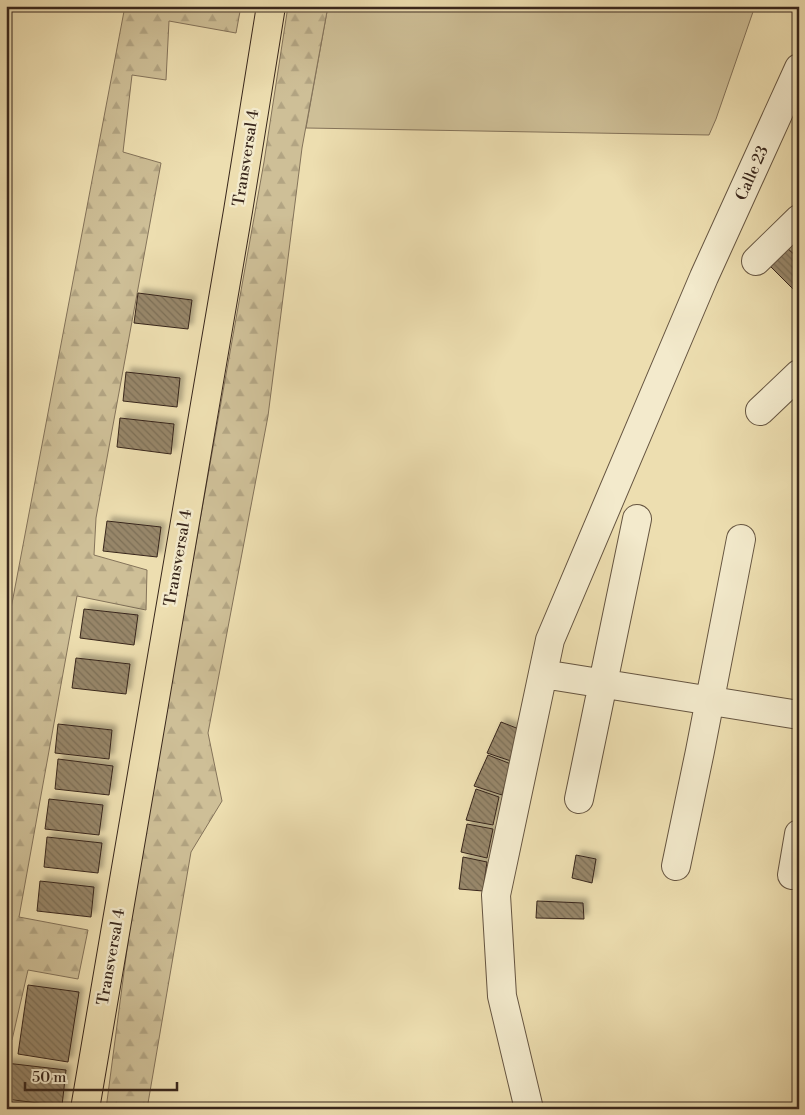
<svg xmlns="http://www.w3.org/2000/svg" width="805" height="1115" font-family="'Libre Bodoni',serif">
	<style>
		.grass { fill: #cebf97; stroke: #84735a }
		.forest { fill: url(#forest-firs); stroke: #84735a }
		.building { fill: url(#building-back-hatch); stroke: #39271c; filter: url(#shadow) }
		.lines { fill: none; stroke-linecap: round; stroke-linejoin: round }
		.minor-casing { stroke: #665541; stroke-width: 30 }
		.major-casing { stroke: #39271c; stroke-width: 30 }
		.minor { stroke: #f3eacc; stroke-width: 28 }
		.major { stroke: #eddeb0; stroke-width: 28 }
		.labels { text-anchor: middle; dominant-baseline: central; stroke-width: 5; stroke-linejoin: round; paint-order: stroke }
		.street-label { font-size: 16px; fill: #39271c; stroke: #f3eacc }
	</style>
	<defs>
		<pattern id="forest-firs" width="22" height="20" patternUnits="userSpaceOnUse" patternTransform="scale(1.25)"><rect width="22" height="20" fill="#cebf97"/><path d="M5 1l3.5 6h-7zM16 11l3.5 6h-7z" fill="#b2a482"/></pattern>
		<pattern id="building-back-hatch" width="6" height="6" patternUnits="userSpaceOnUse" patternTransform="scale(1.25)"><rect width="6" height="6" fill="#978669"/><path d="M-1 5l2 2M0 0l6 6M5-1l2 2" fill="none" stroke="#7c6e56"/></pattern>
		<filter id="shadow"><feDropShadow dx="4.5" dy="-4.5" stdDeviation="2.5" flood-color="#0004"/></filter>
	</defs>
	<rect width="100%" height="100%" fill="#eddeb0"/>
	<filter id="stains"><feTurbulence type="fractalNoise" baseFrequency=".004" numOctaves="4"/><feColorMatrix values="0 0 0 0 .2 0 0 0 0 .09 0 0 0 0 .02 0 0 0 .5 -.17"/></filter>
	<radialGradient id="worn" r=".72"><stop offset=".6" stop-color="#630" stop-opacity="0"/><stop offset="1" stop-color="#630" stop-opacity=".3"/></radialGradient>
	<path class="grass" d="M328,6H755L716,119L709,135L306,128Z"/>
	<path class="forest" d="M125,6H241L236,33L169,21L166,80L132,75L123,152L161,163L96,518L94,555L147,570L146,610L77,596L19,917L88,930L78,979L28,970L12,1040L6,1043V635Z
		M288,6H328L302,148L268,416L208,733L222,801L191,852L147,1109H106L137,873L264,162Z"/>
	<path class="building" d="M784,245L799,259V295L766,262Z
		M138,293L192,300L188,329L134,323Z
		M126,372L180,378L177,407L123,401Z
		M120,418L174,424L171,454L117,447Z
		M107,521L161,527L157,557L103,551Z
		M84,609L138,615L134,645L80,638Z
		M76,658L130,664L126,694L72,688Z
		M501,722L524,731L514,762L487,753Z
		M58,724L112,730L109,759L55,753Z
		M488,755L511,764L502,795L474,786Z
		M58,759L113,766L109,795L55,789Z
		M476,789L499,797L493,825L466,820Z
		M49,799L103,805L99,835L45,829Z
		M467,824L493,829L487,858L461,852Z
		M47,837L102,843L98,873L44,867Z
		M576,855L596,859L592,883L572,878Z
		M463,857L487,862L483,891L459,889Z
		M40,881L94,887L91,917L37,911Z
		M537,901L583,903L584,919L536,918Z
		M28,985L79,992L68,1062L18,1054Z
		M6,1063L66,1070L62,1106L6,1099Z
		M6,1103L56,1109H6Z"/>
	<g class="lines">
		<g class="minor-casing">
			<path id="minor" d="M756,261L799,219
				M760,411L799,374
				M543,674L799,715
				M579,799L637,519
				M676,866L700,751L741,539
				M792,875L799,834
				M529,1109L502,996L496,895L550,640L704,277L799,68"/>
		</g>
		<g class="major-casing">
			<path id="major" d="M85,1109L238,211L271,6"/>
		</g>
		<use href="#minor" class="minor"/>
		<use href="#major" class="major"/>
	</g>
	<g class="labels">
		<g class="street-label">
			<text transform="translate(246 158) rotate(-81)">Transversal 4</text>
			<text transform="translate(752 173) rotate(-66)">Calle 23</text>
			<text transform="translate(178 558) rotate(-80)">Transversal 4</text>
			<text transform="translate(111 957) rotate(-80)">Transversal 4</text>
		</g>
	</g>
	<rect width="805" height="1115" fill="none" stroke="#eddeb0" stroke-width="25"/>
	<rect x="8" y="8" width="790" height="1100" fill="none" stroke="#39271c" stroke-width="2.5"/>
	<rect x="12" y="12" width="780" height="1090" fill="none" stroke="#39271c"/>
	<path d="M25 1082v8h152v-8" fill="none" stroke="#39271c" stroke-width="2.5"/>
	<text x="32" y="1082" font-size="15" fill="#39271c" stroke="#f3eacc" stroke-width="4" paint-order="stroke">50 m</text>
	<rect width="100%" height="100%" filter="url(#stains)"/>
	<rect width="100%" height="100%" fill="url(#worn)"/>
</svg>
